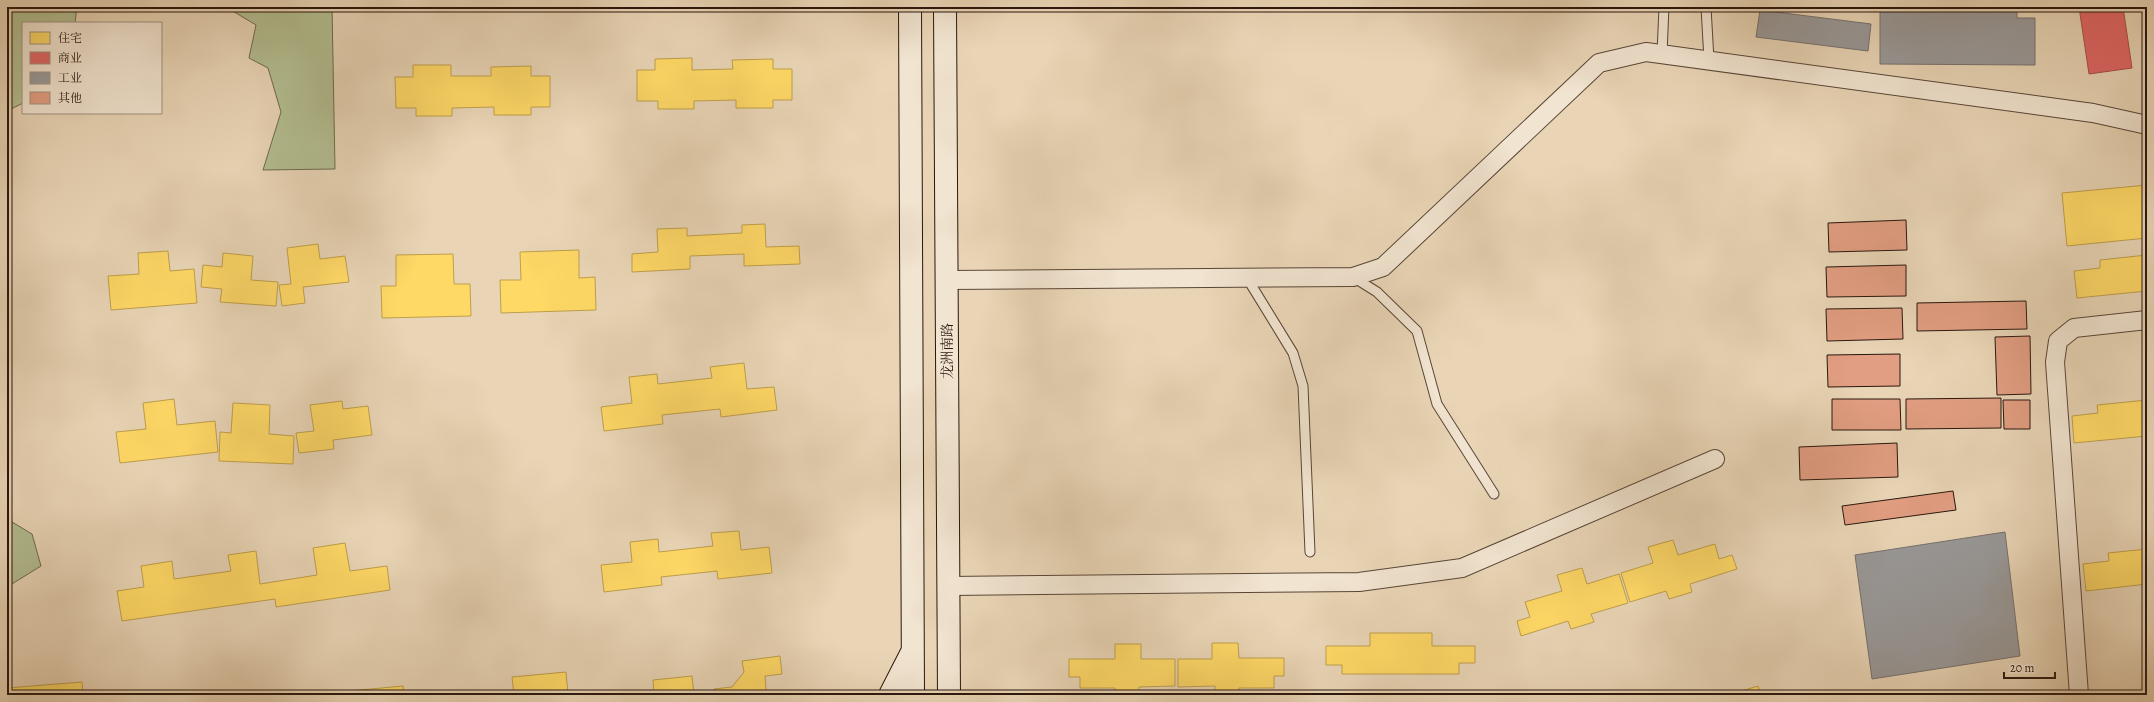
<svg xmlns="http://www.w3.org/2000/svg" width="2154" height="702" font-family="Alegreya,'Noto Serif SC',serif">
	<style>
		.green { fill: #b3be91; stroke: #6e6a50 }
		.homes { fill: #ffd966; stroke: #bf9f4c }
		.shops { fill: #e06666; stroke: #a94e4c }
		.industry { fill: #999; stroke: #77726f }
		.building { fill: #e29e82; stroke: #29170e }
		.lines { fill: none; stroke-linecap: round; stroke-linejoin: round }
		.service-casing { stroke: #594638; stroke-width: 11 }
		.minor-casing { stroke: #594638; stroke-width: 20 }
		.secondary-casing { stroke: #29170e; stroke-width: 24 }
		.service { stroke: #f1e4d0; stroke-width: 9 }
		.minor { stroke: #f1e4d0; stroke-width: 18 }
		.secondary { stroke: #f1e4d0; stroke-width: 22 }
		.labels { text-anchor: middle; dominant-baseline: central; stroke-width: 4; stroke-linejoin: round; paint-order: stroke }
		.street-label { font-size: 14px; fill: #29170e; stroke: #f1e4d0 }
	</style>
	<rect width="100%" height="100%" fill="#e9d5b6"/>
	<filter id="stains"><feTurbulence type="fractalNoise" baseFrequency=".005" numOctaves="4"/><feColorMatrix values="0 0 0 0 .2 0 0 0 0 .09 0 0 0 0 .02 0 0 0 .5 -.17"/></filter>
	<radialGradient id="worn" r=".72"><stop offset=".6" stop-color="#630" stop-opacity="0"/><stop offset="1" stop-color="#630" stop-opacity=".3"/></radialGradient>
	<path class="green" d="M7,7H77L75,23H23V103L7,111Z
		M226,7H332L335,169L263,170L281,112L268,68L249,58L256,25Z
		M7,519L32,534L41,566L7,587Z"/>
	<path class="homes" d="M692,58V70L733,69L732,60L773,59V69H792V100H773V108H736V100L694,101V109H658V101H637V70H655V59Z
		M413,65H451V76H491V67L531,66V76H550V107H531V115H494V107L452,108V116H416V108H396L395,77H413Z
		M2147,185V238L2067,246L2062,193Z
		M765,224L766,247L799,246L800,264L744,266V254L690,256V269L632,272V254L658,252L657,229L687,228V236L742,233V225Z
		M318,244L320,259L345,256L349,282L303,287L305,303L282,306L279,285L291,284L287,248Z
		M579,250V278L595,277L596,310L501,313L500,280H521L520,252Z
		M168,251L170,271L194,269L197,303L111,310L108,276L139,274L138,253Z
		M223,253L253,256L251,280L278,282L276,306L220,302L222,289L201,287L203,265L222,267Z
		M453,254L454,284H470L471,316L382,318L381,286H396V255Z
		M2147,255V291L2077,298L2074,271L2100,268V260Z
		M744,363L747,389L774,387L777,410L721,417L720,409L662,415L663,424L604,431L601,407L632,403L629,377L657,374L658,384L712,378L710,367Z
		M174,399L177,425L215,421L218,452L120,463L116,432L146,429L143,403Z
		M2147,400V436L2074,443L2072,416L2098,413L2097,405Z
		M342,401L343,409L368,406L372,435L333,440L334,449L299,453L296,433L314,431L310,405Z
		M233,403L270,405L269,434L294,436L293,464L219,461L220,432L231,433Z
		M739,531L741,550L769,547L772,573L718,579L717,571L661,577L662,585L604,592L601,565L632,562L630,542L658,539L659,552L713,546L711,533Z
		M1673,540L1678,555L1715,544L1719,559L1732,555L1737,569L1690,584L1692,592L1669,599L1666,591L1630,602L1621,573L1653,563L1648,547Z
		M345,543L350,571L387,566L390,590L276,607L275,599L122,621L117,591L144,587L141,566L172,561L174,579L231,571L228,555L256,551L260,584L317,575L313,548Z
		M2147,549V584L2086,591L2083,564L2109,561L2108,553Z
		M1582,568L1587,584L1619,574L1628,603L1591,614L1594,622L1571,629L1568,621L1521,636L1517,621L1530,617L1525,602L1562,591L1557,575Z
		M1370,633H1432V646H1475V663H1459V674H1342V665H1326V646H1370Z
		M1212,643H1238L1239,658H1284V676H1274V688H1239V695H1215V686L1178,687V659H1212Z
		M1115,644H1141V659H1175V686L1139,687L1138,695H1115V688H1080V677H1069V659H1115Z
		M780,656L782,674L765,676L766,690L773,695H715L714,689L732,687L744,672L742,661Z
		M566,672L568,694L514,695L512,677Z
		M692,676L694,695H654L653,680Z
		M82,682L83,695H7V688Z
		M403,686L404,695H350L349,691Z
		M1758,686L1761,695H1728Z
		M2147,691V695H2125V693Z"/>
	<path class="shops" d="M2079,7H2123L2132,68L2089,74Z
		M2143,7H2147V32Z"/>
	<path class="industry" d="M1880,7H2017V18H2035V65L1880,64Z
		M1760,10L1871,24L1868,51L1756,37Z
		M2005,532L2020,656L1872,679L1855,555Z"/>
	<path class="building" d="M1906,220L1907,250L1829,252L1828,223Z
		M1906,265V296L1827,297L1826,267Z
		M2026,301L2027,329L1917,331V303Z
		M1902,308L1903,339L1827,341L1826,309Z
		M2030,336L2031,394L1997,395L1995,337Z
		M1900,354V386L1828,387L1827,355Z
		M2001,398V428L1906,429V399Z
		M1832,399H1900L1901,430H1832Z
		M2003,400H2030V429H2004Z
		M1897,443L1898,477L1800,480L1799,447Z
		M1953,491L1956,510L1845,525L1842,506Z"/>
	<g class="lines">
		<g class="service-casing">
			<path id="service" d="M1706,7L1709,60
				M1662,54L1664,7
				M1353,277L1377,292L1417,331L1437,404L1494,494
				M1247,278L1293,353L1303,386L1310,552"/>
		</g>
		<g class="minor-casing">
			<path id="minor" d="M947,280L1353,277L1383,267L1599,63L1646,52L2093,113L2147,125
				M949,586L1359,582L1462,568L1715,459
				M2079,695L2055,362L2058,341L2074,328L2147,320"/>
		</g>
		<g class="secondary-casing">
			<path id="secondary" d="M910,7L913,695
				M945,7L949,695
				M890,695L911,654"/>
		</g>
		<use href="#service" class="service"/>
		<use href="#minor" class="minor"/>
		<use href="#secondary" class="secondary"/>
	</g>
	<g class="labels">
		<g class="street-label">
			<text transform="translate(947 351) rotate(-90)">龙洲南路</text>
		</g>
	</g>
	<rect width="2154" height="702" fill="none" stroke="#e9d5b6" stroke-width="24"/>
	<rect x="8" y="8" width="2138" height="686" fill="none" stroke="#29170e" stroke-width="2"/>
	<rect x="12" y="12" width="2130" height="678" fill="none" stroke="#29170e"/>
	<rect x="22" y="22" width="140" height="92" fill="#f1e4d0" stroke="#a19282"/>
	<rect x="30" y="32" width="20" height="12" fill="#ffd966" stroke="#a19282"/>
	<text x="58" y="42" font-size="12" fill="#29170e">住宅</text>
	<rect x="30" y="52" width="20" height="12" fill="#e06666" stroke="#a19282"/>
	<text x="58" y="62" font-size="12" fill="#29170e">商业</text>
	<rect x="30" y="72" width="20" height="12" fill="#999999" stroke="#a19282"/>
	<text x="58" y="82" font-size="12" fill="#29170e">工业</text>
	<rect x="30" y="92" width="20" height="12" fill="#e29e82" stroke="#a19282"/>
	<text x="58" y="102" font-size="12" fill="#29170e">其他</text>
	<path d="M2004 672v6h51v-6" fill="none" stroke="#29170e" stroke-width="2"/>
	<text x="2010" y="672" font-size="12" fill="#29170e" stroke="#f1e4d0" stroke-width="3" paint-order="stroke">20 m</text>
	<rect width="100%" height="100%" filter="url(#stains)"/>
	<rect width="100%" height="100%" fill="url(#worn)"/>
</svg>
